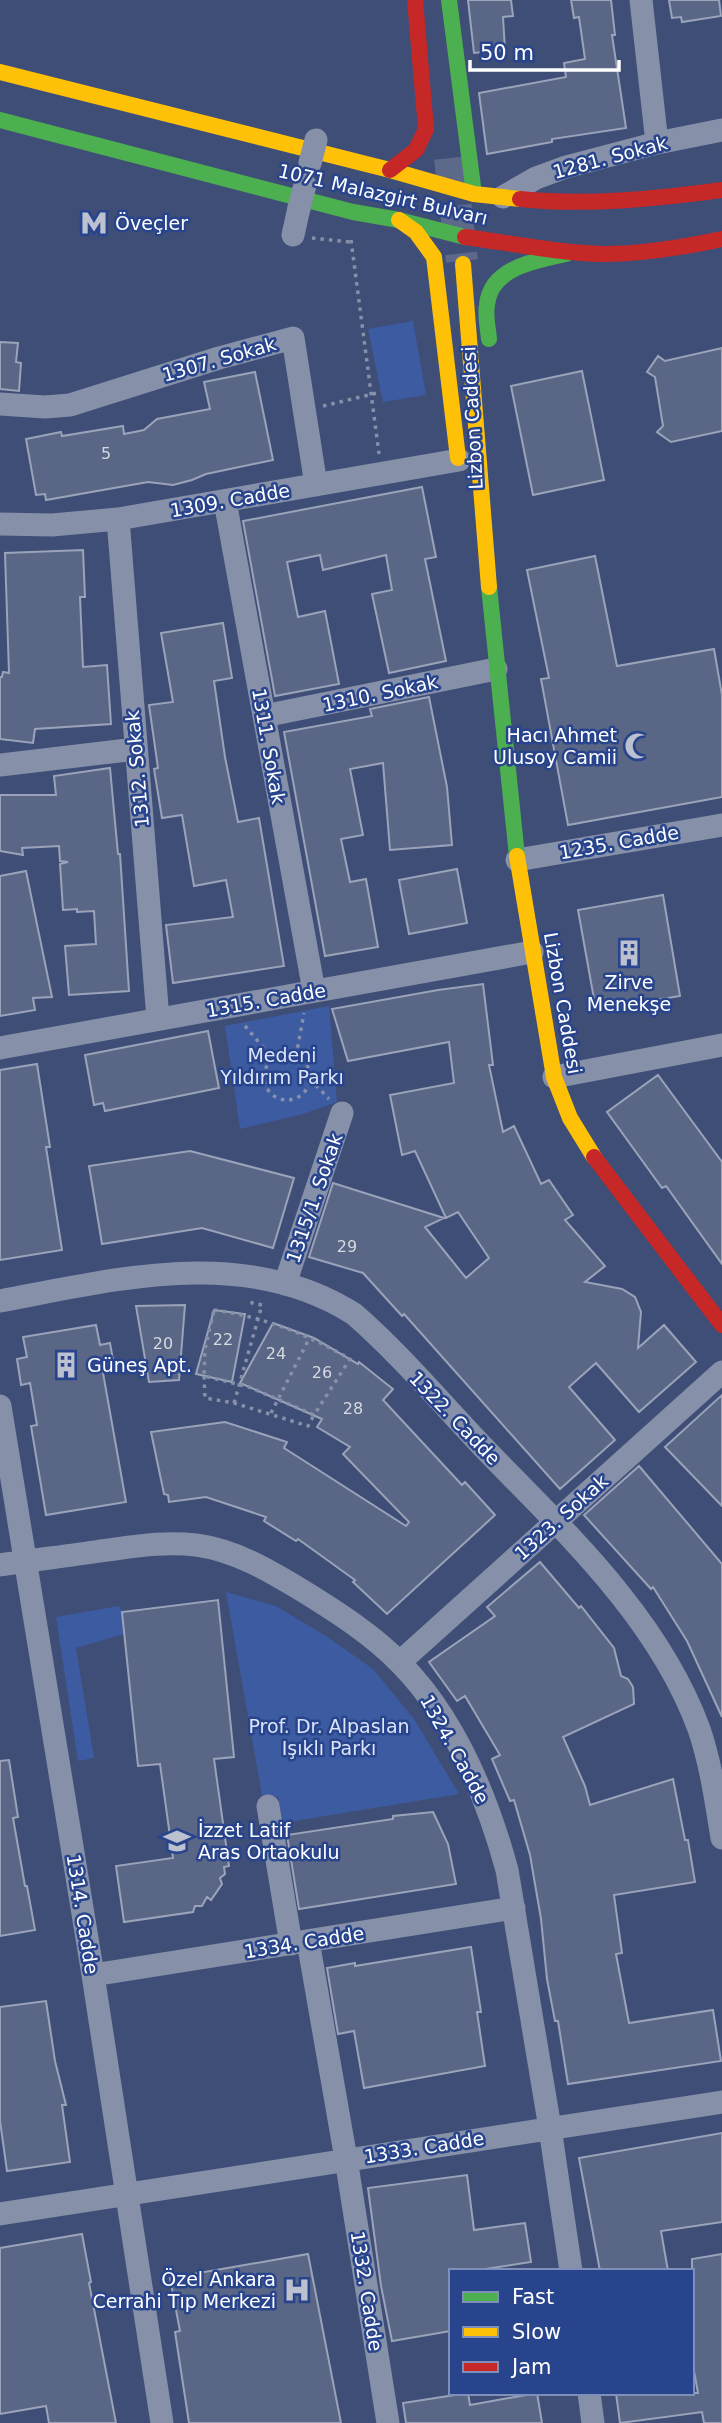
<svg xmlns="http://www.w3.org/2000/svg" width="722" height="2423" font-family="'DejaVu Sans',sans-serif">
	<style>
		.green { fill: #3d5ba1 }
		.building { fill: #5a6685; stroke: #9aa3b9; stroke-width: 2 }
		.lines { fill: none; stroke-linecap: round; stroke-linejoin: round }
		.secondary-tunnel { stroke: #5c698b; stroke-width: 32; stroke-dasharray: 32 16; stroke-linecap: butt }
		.path { stroke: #8690a9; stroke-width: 3.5; stroke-dasharray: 3.5 5; stroke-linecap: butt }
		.street { stroke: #8690a9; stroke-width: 23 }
		.fast { stroke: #4caf50; stroke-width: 16 }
		.slow { stroke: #ffc107; stroke-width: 16 }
		.jam { stroke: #c62828; stroke-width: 16 }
		.street-bridge { stroke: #8690a9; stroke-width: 23 }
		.labels { text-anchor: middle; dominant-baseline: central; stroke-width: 5; stroke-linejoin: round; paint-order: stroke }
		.number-label { font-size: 16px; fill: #d6d9e0 }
		.street-label { font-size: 19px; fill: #fff; stroke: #28448c }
		.poi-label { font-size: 19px; fill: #fff; stroke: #28448c; text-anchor: start }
		.park-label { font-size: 19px; fill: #dbe4f8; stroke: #28448c }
	</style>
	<rect width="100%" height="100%" fill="#3f4e76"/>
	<path class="green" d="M413,321L426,395L383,402L368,329Z
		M329,1006L337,1102L303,1114L240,1129L225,1026Z
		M226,1592L276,1606L329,1638L373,1669L414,1719L459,1794L283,1823L278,1797L262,1795Z
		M119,1606L122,1612L124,1634L76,1648L94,1758L78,1761L56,1617Z"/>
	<path class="building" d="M468,0H511L513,16L503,17L505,50L474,53Z
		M571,0H611L615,35H612L626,128L552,139V142L487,154L479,93L566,77L564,63L585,59L579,17L574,18Z
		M669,0H719L721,16L682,22L681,17L672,18Z
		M0,342L18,343L16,362L21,363L19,391L0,389Z
		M722,348V431L671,442L657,432L663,426L655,377L647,372L658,356L665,361Z
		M582,371L604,480L533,495L511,386Z
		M255,372L273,460L206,474L192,480L173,485L148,482L46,500L45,494L36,495L26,439L61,432L62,436L123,426L124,434L144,430L157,419L210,409L204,382Z
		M422,487L436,557L425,559L446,661L389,673L372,594L392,590L386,555L323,570L320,555L287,562L298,617L325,611L339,684L275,696L243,521Z
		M83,550L85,597H80L83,667L107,665L111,724L35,729L33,743L0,739V677H2L3,672L9,673L5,553Z
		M595,556L617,666L714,649L722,695V797L568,825L541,679L549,678L527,570Z
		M223,623L232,678L214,681L225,757L238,822L259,818L284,966L173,983L166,925L233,917L226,880L194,886L182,815L162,818L154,769L158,768L149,705L173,702L161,633Z
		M429,697L447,787L452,845L390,850L383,763L350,769L363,835L341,839L350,882L366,879L378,947L325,956L284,732L372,716L370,709Z
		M110,768L118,854H120L129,991L69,995L65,946L96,944L94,911L77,912V909L63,910L60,864L68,862L60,861L59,846L22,848L23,855L0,851V795H56L54,776Z
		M457,869L467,923L409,934L399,880Z
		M26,871L52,997L33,998L35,1010L0,1016V876Z
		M663,895L680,996L596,1010L578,910Z
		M483,984L493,1065H489L503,1132L514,1126L541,1184L549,1180L573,1215L565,1220L605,1266L585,1282L622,1289L635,1297L641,1312L638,1348L664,1325L696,1362L639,1412L596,1363L569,1387L615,1440L560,1489L404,1314L402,1316L363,1273L309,1257L333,1183L444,1218L425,1227L466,1278L489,1258L458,1212L446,1218L415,1151L402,1155L390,1095L454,1083L449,1042L348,1061L332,1009L438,990Z
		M208,1031L219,1088L105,1111L103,1103L94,1105L85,1055Z
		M37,1064L50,1147H46L62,1250L0,1260V1070Z
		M658,1075L722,1162V1264L666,1186L662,1188L607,1112Z
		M190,1151L294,1178L273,1248L202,1228L102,1244L89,1166Z
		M185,1305L179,1380L149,1382L136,1306Z
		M214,1310L245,1314L232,1382L196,1374Z
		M273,1323L314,1338L358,1364L359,1362L393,1389L383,1400L462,1485L465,1482L495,1515L387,1614L353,1582L355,1580L298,1539L296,1541L264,1521L266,1517L206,1497L169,1502L168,1495L164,1494L151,1432L225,1422L287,1442L284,1448L406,1526L409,1522L343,1454L350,1447L317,1427L322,1419L240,1383Z
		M96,1325L100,1345L110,1343L115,1371L103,1373L126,1502L46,1515L31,1426L37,1425L30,1383L21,1385L17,1359L27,1357L23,1337Z
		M722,1395V1506L665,1447Z
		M639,1466L722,1564V1717L687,1641L653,1587L651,1589L584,1515Z
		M540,1562L579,1608L581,1606L614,1648L621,1676L628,1679L633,1687L634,1704L563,1737L585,1786L590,1805L673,1779L685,1840H688L695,1882L614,1895L622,1953L616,1954L629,2023L713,2010L721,2061L568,2084L558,2021H555L547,1979L541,1919L530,1855L514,1800L510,1801L492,1759L500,1755L465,1696L457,1701L429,1662L495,1616L487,1607Z
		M218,1600L234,1757L214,1759L229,1866L224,1867L225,1874L220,1878L222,1884L211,1900L207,1897L202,1906H195L193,1912L124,1922L116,1866L173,1858L160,1764L138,1766L122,1612Z
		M9,1760L18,1817L13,1818L25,1886H27L35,1930L0,1936V1761Z
		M433,1812L448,1844L456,1884L299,1909L287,1835L393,1819V1816Z
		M471,1947L481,2012H477L485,2066L364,2088L354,2031L338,2034L327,1968L355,1963V1966Z
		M46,2001L55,2061L66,2105H62L70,2162L7,2171L0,2121V2007Z
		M722,2133V2222L661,2231L668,2271H600L579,2158Z
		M467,2175L474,2230L525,2223L531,2262L472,2271H449L451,2331L392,2341L381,2286L368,2188Z
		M82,2234L91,2282L89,2283L116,2423H49L46,2406L0,2414V2248Z
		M308,2254L341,2423H189L175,2332L180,2331L170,2278Z
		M722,2254V2423H704L702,2412L620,2423L616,2393H698L692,2360V2259Z
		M468,2393L470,2405L537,2393L542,2423H406L403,2403Z"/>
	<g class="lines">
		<path class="secondary-tunnel" d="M450,158L462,261"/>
		<path class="path" d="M312,238L350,242
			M351,240L379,454
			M323,406L381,392
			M245,1026L273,1059
			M264 1077a23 23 0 1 1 46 0a23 23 0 1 1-46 0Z
			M296,1056L304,1013
			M310,1079L329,1099
			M214,1310C264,1317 307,1334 350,1359L314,1415L249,1387L204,1376L205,1349Z
			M204,1376L205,1398L234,1403L308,1426L314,1415
			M234,1403L262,1305L252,1303L253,1299
			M271,1413L310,1337"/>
		<path class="street" d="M641,0L657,143
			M503,197L536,178L566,167L657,143L722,130
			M293,235L299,208
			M0,404L45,407L70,405L219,358L293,338L316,485
			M225,501L314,991
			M118,519L158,1019
			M0,524L52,525L118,519L459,460
			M264,716L496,669
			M0,765L136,749
			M517,860L722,825
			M0,1048L532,952
			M554,1077L722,1045
			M285,1284L342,1113
			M0,1301C118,1279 245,1245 354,1314C399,1353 443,1405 484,1448C565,1532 658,1617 699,1729C711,1764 716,1801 722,1838
			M0,1406L93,1975L162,2423
			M0,1565C33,1560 67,1556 100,1551C132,1547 164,1541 196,1545C235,1550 270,1571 303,1591C337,1612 373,1635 401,1664C455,1719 487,1797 507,1870L550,2128L571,2271
			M400,1662L722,1372
			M268,1806L291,1944
			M308,1941L346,2159L388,2423
			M93,1975L514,1908
			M0,2214L722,2102
			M589,2393L593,2423"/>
		<path class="fast" d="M449,0L474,194
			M0,120L353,212L399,220L465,237
			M489,339C488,328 485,316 487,305C490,268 536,260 566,254
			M489,587L517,856"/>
		<path class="slow" d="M0,72L390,170L474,194L520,199
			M399,220L416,232L434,257L458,458
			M463,264L489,587
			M517,856L554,1077L570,1118L594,1157"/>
		<path class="jam" d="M390,170L416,150L426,129L415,0
			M520,199C587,206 655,199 722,190
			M465,237C511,243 558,253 604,254C643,254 684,247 722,239
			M594,1157L722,1325"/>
		<path class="street-bridge" d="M310,163L316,140
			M299,208L305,185"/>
	</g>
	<defs>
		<g id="metro-bare" transform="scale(2.1)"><path d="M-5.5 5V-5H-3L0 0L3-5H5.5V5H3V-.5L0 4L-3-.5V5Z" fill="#bcc1cf" stroke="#28448c" stroke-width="2.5" paint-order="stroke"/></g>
		<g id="mosque-bare" transform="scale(2.1)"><path d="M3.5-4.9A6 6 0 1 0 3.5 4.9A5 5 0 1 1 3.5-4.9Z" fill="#bcc1cf" stroke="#28448c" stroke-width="2.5" paint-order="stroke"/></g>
		<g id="building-bare" transform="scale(2.1)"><path d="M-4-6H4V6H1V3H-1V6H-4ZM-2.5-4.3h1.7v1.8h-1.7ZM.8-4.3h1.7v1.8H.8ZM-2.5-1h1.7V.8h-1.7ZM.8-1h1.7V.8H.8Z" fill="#bcc1cf" stroke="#28448c" stroke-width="2.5" paint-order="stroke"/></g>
		<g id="school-bare" transform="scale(2.1)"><path d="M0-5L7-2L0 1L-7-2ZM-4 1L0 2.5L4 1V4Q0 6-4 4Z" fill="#bcc1cf" stroke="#28448c" stroke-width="2.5" paint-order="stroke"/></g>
		<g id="hospital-bare" transform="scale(2.1)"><path d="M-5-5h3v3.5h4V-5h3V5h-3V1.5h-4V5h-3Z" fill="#bcc1cf" stroke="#28448c" stroke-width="2.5" paint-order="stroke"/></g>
	</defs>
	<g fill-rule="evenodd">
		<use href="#metro-bare" x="94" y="223"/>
		<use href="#mosque-bare" x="638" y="746"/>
		<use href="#building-bare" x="629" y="953"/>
		<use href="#building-bare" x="66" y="1365"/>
		<use href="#school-bare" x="177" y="1841"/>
		<use href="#hospital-bare" x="297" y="2290"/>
	</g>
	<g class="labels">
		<g class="number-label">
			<text x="106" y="453">5</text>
			<text x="347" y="1246">29</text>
			<text x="223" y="1339">22</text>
			<text x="163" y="1343">20</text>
			<text x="276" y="1353">24</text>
			<text x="322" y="1372">26</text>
			<text x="353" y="1408">28</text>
		</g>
		<g class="street-label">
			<text transform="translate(610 157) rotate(-15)">1281. Sokak</text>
			<text transform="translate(383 194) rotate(13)">1071 Malazgirt Bulvarı</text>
			<text transform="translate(219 359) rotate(-16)">1307. Sokak</text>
			<text transform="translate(472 418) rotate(-93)">Lizbon Caddesi</text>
			<text transform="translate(230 500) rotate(-10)">1309. Cadde</text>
			<text transform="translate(380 693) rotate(-12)">1310. Sokak</text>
			<text transform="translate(269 746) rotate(80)">1311. Sokak</text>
			<text transform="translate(137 769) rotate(-95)">1312. Sokak</text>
			<text transform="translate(619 842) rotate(-10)">1235. Cadde</text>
			<text transform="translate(266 1000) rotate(-10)">1315. Cadde</text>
			<text transform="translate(563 1003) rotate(80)">Lizbon Caddesi</text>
			<text transform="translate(314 1198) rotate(-71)">1315/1. Sokak</text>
			<text transform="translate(455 1418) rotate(46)">1322. Cadde</text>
			<text transform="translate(561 1517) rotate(-42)">1323. Sokak</text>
			<text transform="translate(455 1749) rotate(61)">1324. Cadde</text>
			<text transform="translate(83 1914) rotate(81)">1314. Cadde</text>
			<text transform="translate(304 1942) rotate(-9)">1334. Cadde</text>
			<text transform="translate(424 2147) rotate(-9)">1333. Cadde</text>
			<text transform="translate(367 2291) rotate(81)">1332. Cadde</text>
		</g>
		<g class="poi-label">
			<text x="115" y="223">Öveçler</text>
			<text x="617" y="735" text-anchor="end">Hacı Ahmet<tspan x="617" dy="22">Ulusoy Camii</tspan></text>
			<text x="629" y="982" text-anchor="middle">Zirve<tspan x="629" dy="22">Menekşe</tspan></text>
			<text x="87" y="1365">Güneş Apt.</text>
			<text x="198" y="1830">İzzet Latif<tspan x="198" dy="22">Aras Ortaokulu</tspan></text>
			<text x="276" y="2279" text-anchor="end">Özel Ankara<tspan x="276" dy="22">Cerrahi Tıp Merkezi</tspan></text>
		</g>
		<g class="park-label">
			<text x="282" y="1055">Medeni<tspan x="282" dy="22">Yıldırım Parkı</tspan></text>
			<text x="329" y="1726">Prof. Dr. Alpaslan<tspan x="329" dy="22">Işıklı Parkı</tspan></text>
		</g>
	</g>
	<rect x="449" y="2269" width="245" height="126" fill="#28448c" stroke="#7e8fba" stroke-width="2"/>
	<rect x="463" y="2292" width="35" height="10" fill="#4caf50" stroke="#7e8fba" stroke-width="2"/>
	<text x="512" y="2304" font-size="21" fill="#ffffff">Fast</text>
	<rect x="463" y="2327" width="35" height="10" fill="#ffc107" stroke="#7e8fba" stroke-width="2"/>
	<text x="512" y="2339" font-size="21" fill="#ffffff">Slow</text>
	<rect x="463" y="2362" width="35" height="10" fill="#c62828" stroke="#7e8fba" stroke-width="2"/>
	<text x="512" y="2374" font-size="21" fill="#ffffff">Jam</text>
	<path d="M470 60v10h149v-10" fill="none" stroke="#ffffff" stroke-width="3.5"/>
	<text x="480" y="60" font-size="21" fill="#ffffff" stroke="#28448c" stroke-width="5" paint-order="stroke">50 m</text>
</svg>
